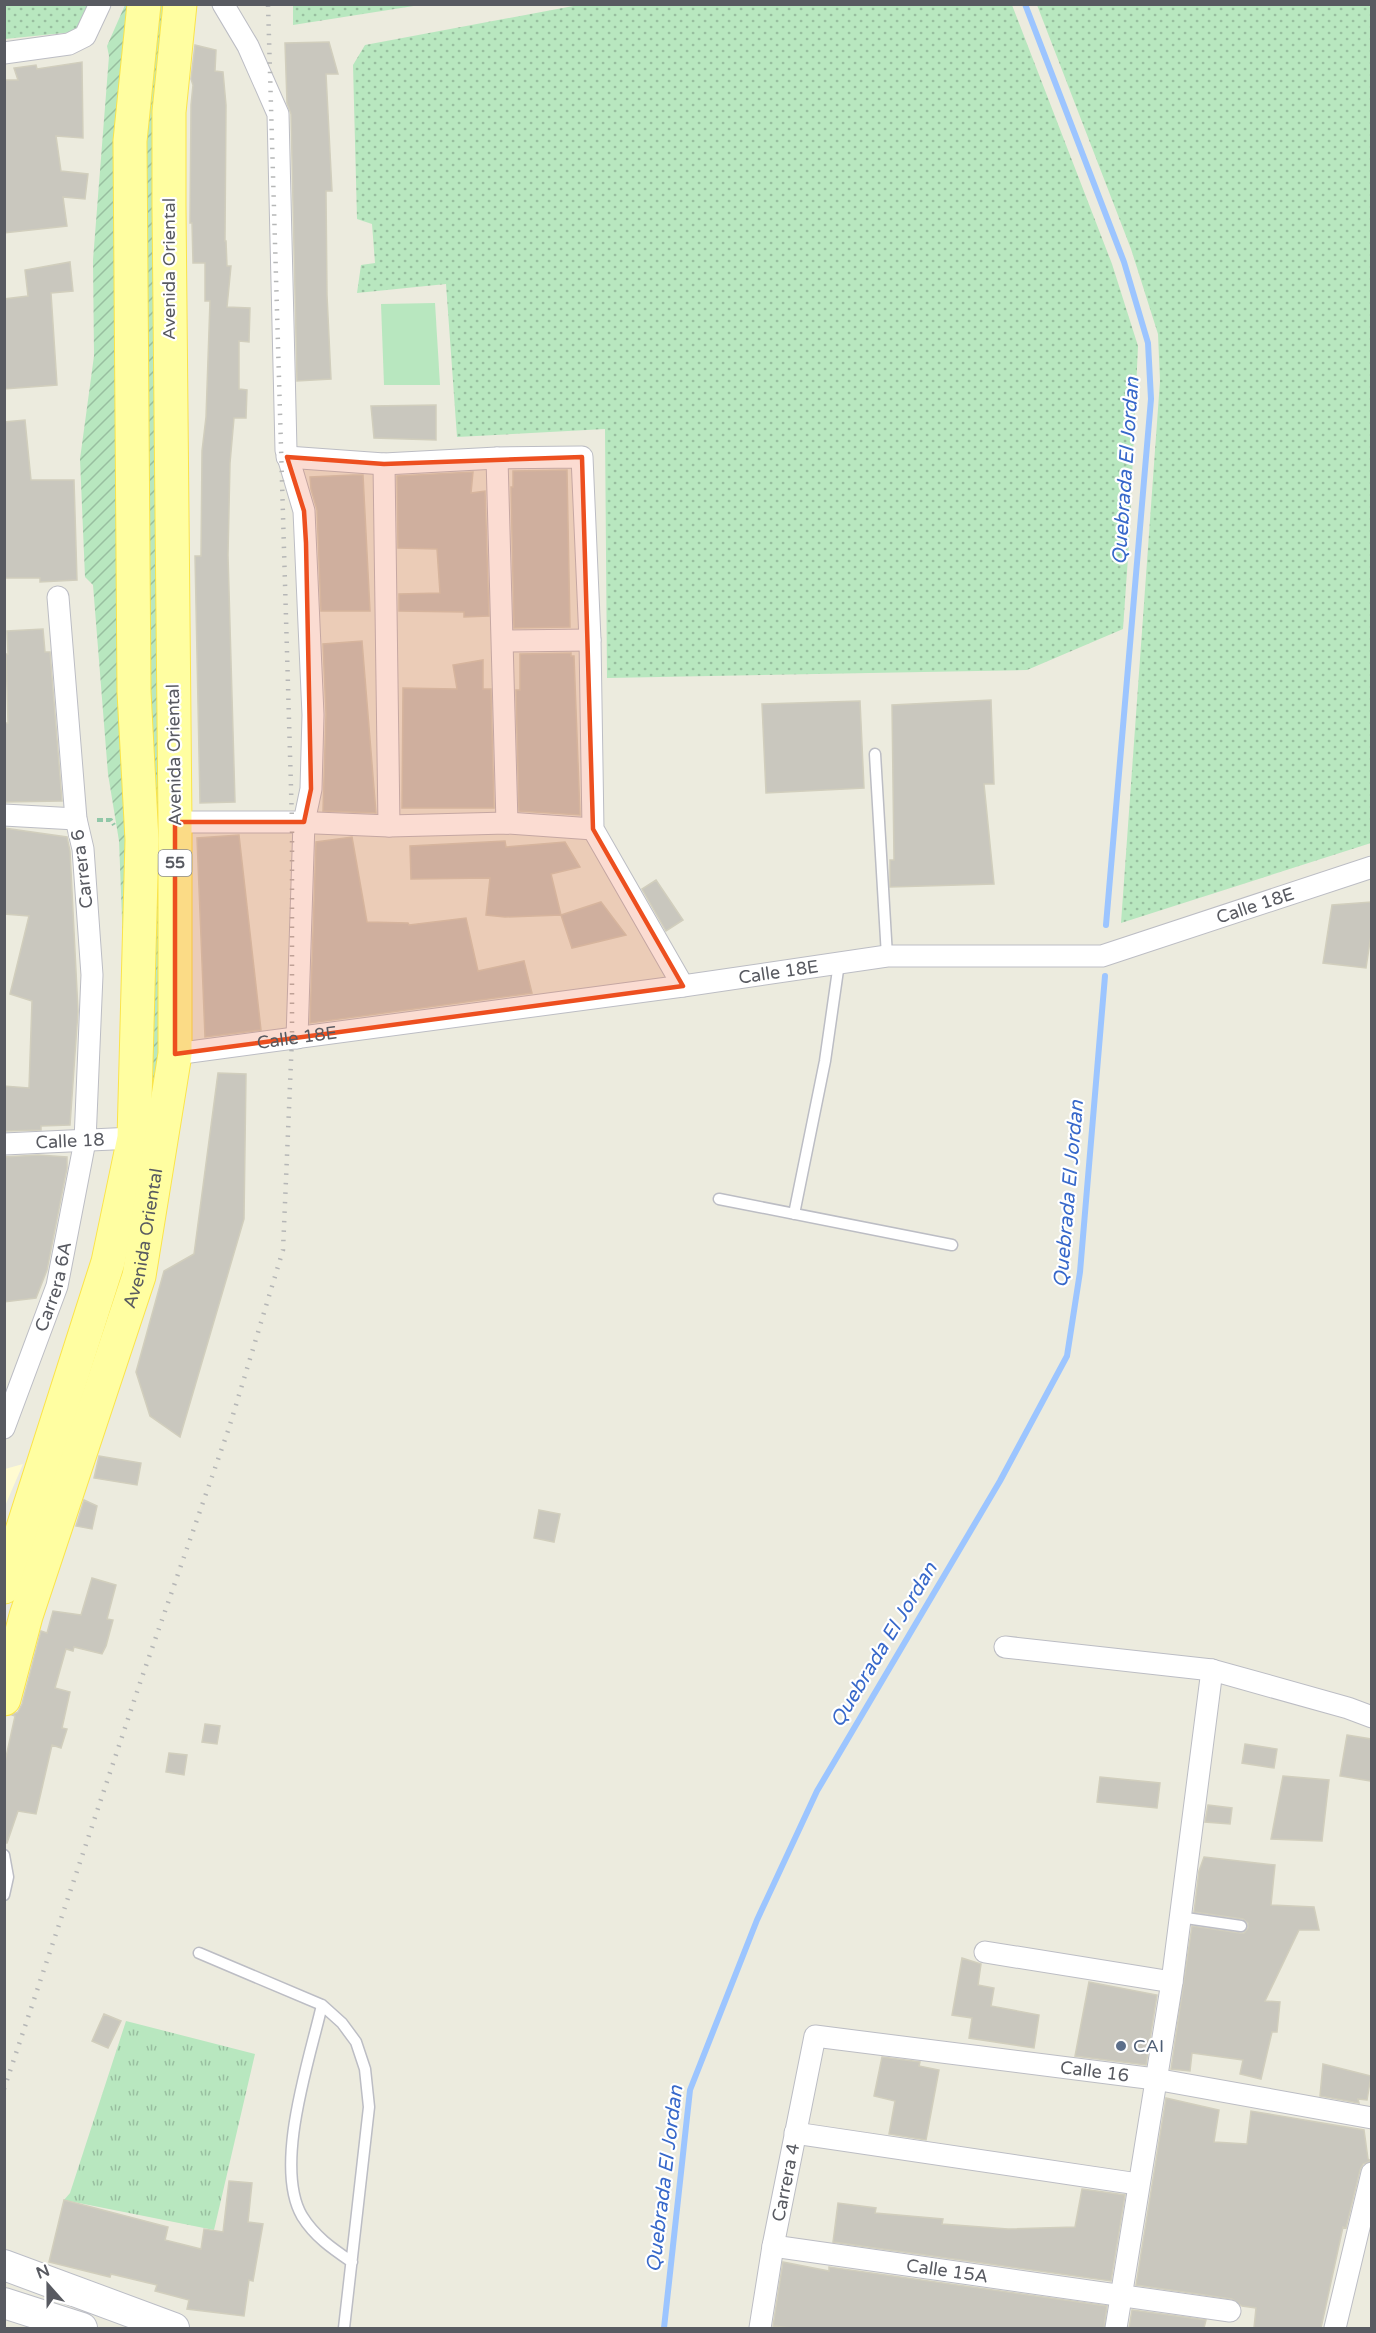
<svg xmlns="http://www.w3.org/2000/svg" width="1376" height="2333" font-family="'Varela Round',sans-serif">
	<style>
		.commercial { fill: #fffbd1 }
		.grass { fill: url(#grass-dots) }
		.park { fill: url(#park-tufts) }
		.garden { fill: url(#garden-furrows) }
		.pitch { fill: #b8e7bf }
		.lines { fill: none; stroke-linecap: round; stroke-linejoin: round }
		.stream { stroke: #9cc5ff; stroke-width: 6 }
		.building { fill: #c9c7be; stroke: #d1cebd; stroke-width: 1.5 }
		.service-casing { stroke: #bcbdc4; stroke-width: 13 }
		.minor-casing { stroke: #bcbdc4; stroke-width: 23 }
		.secondary-casing { stroke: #bcbec6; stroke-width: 32 }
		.primary-casing { stroke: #fbe449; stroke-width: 35 }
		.path { stroke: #91c7a8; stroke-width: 4; stroke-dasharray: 6 3; stroke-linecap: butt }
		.service { stroke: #fff; stroke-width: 10 }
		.minor { stroke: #fff; stroke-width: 21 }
		.secondary { stroke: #fff; stroke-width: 30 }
		.primary { stroke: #fffea1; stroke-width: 33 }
		.rail { stroke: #b5b6b6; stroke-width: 4.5; stroke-dasharray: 1.5 8; stroke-linecap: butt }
		.marked { fill: #ed4f1f; fill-opacity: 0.2; stroke: #ed4f1f; stroke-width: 4.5; stroke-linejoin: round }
		.service-dot { fill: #5c6f8a; stroke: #fff; stroke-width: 2 }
		.labels { text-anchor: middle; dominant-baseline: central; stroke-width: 4.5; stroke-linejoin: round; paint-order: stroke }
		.shield { fill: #fff; stroke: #8a8c90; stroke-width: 1.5 }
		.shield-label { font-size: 16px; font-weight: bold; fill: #585a61 }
		.street-label { font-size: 18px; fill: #585a61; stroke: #fff }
		.service-label { font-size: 18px; fill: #4e5e75; stroke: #fff; text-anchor: start }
		.water-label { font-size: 20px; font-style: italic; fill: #3768ca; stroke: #fff }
	</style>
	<defs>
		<pattern id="grass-dots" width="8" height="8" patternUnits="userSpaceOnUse" patternTransform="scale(1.5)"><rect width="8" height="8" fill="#b8e7bf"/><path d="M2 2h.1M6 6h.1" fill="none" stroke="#98be9f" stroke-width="1.8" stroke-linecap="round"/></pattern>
		<pattern id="park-tufts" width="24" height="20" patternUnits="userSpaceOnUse" patternTransform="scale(1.5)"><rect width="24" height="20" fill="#b8e7bf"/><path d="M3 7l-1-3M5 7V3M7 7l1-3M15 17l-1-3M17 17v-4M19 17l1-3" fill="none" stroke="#98be9f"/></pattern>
		<pattern id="garden-furrows" width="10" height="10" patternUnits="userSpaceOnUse" patternTransform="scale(1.5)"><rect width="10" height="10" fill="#b8e7bf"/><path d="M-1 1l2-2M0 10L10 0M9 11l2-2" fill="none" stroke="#98be9f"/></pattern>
	</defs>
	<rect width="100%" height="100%" fill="#ecebde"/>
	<path class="commercial" d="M23,1464L5,1506V1469Z"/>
	<path class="grass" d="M584,4L1012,5L1112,264L1138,346L1129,543L1123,629L1027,670L607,678L605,429L457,437L446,284L357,293L361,265L375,263L372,224L357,219L353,65L365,45Z
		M5,5H96L83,31L5,39Z
		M293,5V4L420,5L293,25Z
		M1037,5H1371V843L1121,923L1160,381L1158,334L1131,249Z"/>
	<path class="park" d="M126,2021L255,2054L214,2230L64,2200L70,2193Z"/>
	<path class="garden" d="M125,5H142L126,469V1020L119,841L108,774L93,585L85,577L80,459L94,356L93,260L109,56L107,46Z
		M158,5H174L164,1015L126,1283L17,1583L132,1191L141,167Z"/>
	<path class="pitch" d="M435,303L440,385H384L381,304Z"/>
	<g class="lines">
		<path class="stream" d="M1025,4L1124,262L1148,343L1151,399L1106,925
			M664,2328L690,2090L757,1920L817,1791L1000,1481L1067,1356L1080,1272L1105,976"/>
	</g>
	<path class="building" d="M329,42L338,74H326L332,191H326L327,295L331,379L297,381L291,114L287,103L285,43Z
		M195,45L216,50L215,71L223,72L226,105L225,241H226L227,266H231L227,307L250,308L249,342L239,341V389L247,390L246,418H234L230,463L228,555L235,802L200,803L195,556H201L202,451L206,417L210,301H205V263H193L192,223H190L191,105L193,85L191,79Z
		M82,62L83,138L56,136L61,171L88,174L85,199L63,197L67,226L4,233V80H18L14,68L36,65L37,69Z
		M70,262L73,291L51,293L57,385L4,389V299L28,296L25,270Z
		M436,405V440L374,438L371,406Z
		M25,420L31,480H74L77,580L40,582V578H4V422Z
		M567,470L570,627L514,628L511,487H513V471Z
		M473,472L471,493L485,491L489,616L464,617V612L399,611V594L440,593L437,549L398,548L397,476Z
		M353,475H363L370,611H321L317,510L311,489L310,477Z
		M43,629L45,652H50L62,801L4,802V723H8L6,654H8L7,631Z
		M362,641L376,813L323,811L326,714L323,644Z
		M571,653V656H574L580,815L519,811L516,690H520V654Z
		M483,660V689H491L494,808H402L403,688L457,689L453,665Z
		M991,700L994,784H984L994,884L890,887V860H894L892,705Z
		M860,701L864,788L766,793L762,704Z
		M4,828L67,837L70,851L78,1011L70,1125L41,1126V1130L4,1131V1086L29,1088L32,1001L10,994L29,916L4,914Z
		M239,835L261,1030L205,1037L197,838Z
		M352,837L367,922L408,923L409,925L466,918L478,971L524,961L532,993L310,1023L316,842Z
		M505,841L506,847L565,842L580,867L551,874L561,915L505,917L486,915L490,878L411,879L410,846Z
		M656,880L683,920L666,931L642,889Z
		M601,902L626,935L572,948L561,915Z
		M1371,902V935L1366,968L1323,963L1332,905Z
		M218,1073L246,1074L244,1219L180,1437L150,1416L136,1372L164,1271L194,1254Z
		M38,1155L67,1157V1168L47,1270L36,1298L4,1302V1157Z
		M99,1456L141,1463L137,1485L94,1478Z
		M84,1500L97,1506L92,1529L76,1526Z
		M539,1510L560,1514L554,1542L534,1538Z
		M92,1578L116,1585L107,1619L113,1620L106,1646L102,1654L74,1647L73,1651L66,1649L55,1688L70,1692L62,1728L67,1729L61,1748L52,1745L36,1814L18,1811L7,1843H4V1766L15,1716L12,1715L18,1712L22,1704L41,1631L47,1633L53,1611L81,1615Z
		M205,1724L220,1726L217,1744L202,1742Z
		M1347,1735L1371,1739V1781L1340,1776Z
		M1245,1744L1277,1749L1274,1768L1242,1763Z
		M169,1753L187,1755L184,1775L166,1772Z
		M1283,1776L1329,1780L1322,1841L1271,1839Z
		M1100,1777L1160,1783L1157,1808L1097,1802Z
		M1208,1805L1232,1808L1230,1824L1205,1822Z
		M1204,1857L1275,1865L1271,1905L1314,1907L1319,1930H1299L1265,2001L1280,2002L1277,2032H1272L1261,2079L1240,2074L1243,2060L1192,2053L1190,2071L1171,2069L1192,1926L1240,1933H1244L1248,1928V1923L1243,1919L1194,1912L1199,1871Z
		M962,1958L981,1964L978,1985L994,1988L991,2006L1039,2015L1034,2048L969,2038L972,2018L952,2015Z
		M1089,1982L1157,1995L1146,2065L1075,2056Z
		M104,2014L121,2021L108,2048L92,2041Z
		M882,2057L920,2062L919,2066L939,2070L926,2140L889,2134L895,2101L874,2096Z
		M1323,2064L1371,2076L1367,2100L1358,2099L1359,2103L1320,2096Z
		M1166,2098L1219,2110L1214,2142L1247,2144L1251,2111L1364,2130L1368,2159L1371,2161L1363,2164L1360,2170L1346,2228L1343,2227L1321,2328H1254L1256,2308L1242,2306L1232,2299L1136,2285Z
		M229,2181L252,2183L248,2222L263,2224L253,2281L249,2280L244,2316L187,2309L189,2300L155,2291L157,2285L111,2274L110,2277L49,2262L64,2200L168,2227L165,2240L201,2249L204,2229L223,2232Z
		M1082,2189L1125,2195L1111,2281L833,2242L838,2203L876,2208L875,2213L943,2219L942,2224L1008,2229L1075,2227Z
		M783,2262L829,2271V2267L1107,2306L1104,2328H792L773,2326Z
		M1132,2310L1206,2320L1204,2328H1129Z"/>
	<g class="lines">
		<g class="service-casing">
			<path id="service" d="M875,754L887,956
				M719,1199L952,1245
				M794,1214L825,1061L839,963
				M4,1855L8,1877L4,1895
				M1179,1917L1241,1926
				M199,1953L322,2005L342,2023L356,2042L365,2069L369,2107L344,2328
				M322,2005C310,2058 273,2166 302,2216C315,2237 333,2249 352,2262"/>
		</g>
		<g class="minor-casing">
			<g id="minor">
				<path d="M223,4L248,46L278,114L286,450L304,511L313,715L311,789L304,822L297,1038"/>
				<path d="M4,53L69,44L85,36L100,4"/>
				<path d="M287,457L384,464L497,458L582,457L590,640L593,829L683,986"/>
				<path d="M497,458L507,823"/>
				<path d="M384,464L389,826"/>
				<path d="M503,641L590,640"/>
				<path d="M4,815L76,819"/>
				<path d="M175,822H292L389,826L507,823L593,829"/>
				<path id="s1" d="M175,1054L683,986L887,956H1102L1372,867"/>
				<path id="s2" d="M4,1144L134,1138"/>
				<path id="s3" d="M4,1428L57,1286L85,1141L92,975L83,849L76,819L58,597"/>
				<path d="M1005,1647L1212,1670L1348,1708L1372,1717"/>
				<path d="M985,1952L1172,1982"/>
				<path d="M795,2133L1138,2184"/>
				<path id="s4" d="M773,2246L1230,2311"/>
				<path id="s5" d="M760,2328L773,2246L815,2036L1155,2079L1372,2118"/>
				<path d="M1116,2328L1172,1982L1212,1670"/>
				<path d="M1335,2328L1372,2173"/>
			</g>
		</g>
		<g class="secondary-casing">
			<path id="secondary" d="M4,2265L174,2328
				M4,2303L82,2328"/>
		</g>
		<g class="primary-casing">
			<g id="primary">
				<path d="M4,1587L108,1262L134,1138L142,840L134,692L130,141L144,4"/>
				<path id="s6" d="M4,1699L26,1616L139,1276L175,1054V822L169,206V112L180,4"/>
			</g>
		</g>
		<path class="path" d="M97,820H111L114,825"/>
		<use href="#service" class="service"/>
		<use href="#minor" class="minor"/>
		<use href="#secondary" class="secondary"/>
		<use href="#primary" class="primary"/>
		<path class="rail" d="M4,2089L141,1680L229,1428L283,1250L292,1038V822L268,4"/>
	</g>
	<path class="marked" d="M287,457L384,464L582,457L593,829L683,986L175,1054V822H304L311,789L306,543L304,511Z"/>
	<circle class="service-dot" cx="1121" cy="2046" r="6"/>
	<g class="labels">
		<rect class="shield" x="158.5" y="850" width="33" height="26" rx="4.5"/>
		<g class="shield-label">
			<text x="175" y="863">55</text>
		</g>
		<g class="street-label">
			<text transform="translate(169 269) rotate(-90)">Avenida Oriental</text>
			<text transform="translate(174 755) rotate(-91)">Avenida Oriental</text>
			<text transform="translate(82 869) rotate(-97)">Carrera 6</text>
			<text stroke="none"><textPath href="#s1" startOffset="1095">Calle 18E</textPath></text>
			<text stroke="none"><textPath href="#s1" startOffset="609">Calle 18E</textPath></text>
			<text stroke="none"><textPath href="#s1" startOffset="123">Calle 18E</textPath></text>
			<text stroke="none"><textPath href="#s2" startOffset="66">Calle 18</textPath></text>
			<text stroke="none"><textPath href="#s6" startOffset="482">Avenida Oriental</textPath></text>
			<text stroke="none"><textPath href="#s3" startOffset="150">Carrera 6A</textPath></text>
			<text stroke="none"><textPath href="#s5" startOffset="579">Calle 16</textPath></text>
			<text stroke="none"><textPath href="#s5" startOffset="148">Carrera 4</textPath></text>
			<text stroke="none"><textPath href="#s4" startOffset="176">Calle 15A</textPath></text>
		</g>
		<g class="service-label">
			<text x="1133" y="2046">CAI</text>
		</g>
		<g class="water-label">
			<text transform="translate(1126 471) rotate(-86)">Quebrada El Jordan</text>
			<text transform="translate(1069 1194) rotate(-85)">Quebrada El Jordan</text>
			<text transform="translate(884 1645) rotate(-59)">Quebrada El Jordan</text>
			<text transform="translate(665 2179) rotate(-83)">Quebrada El Jordan</text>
		</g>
	</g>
	<rect width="1376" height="2333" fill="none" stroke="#585a61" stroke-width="12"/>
	<g transform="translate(48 2285) rotate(339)" stroke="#ffffff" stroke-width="4.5" paint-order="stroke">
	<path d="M0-4.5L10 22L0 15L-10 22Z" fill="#585a61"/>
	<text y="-9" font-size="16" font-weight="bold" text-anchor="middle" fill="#585a61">N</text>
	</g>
</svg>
